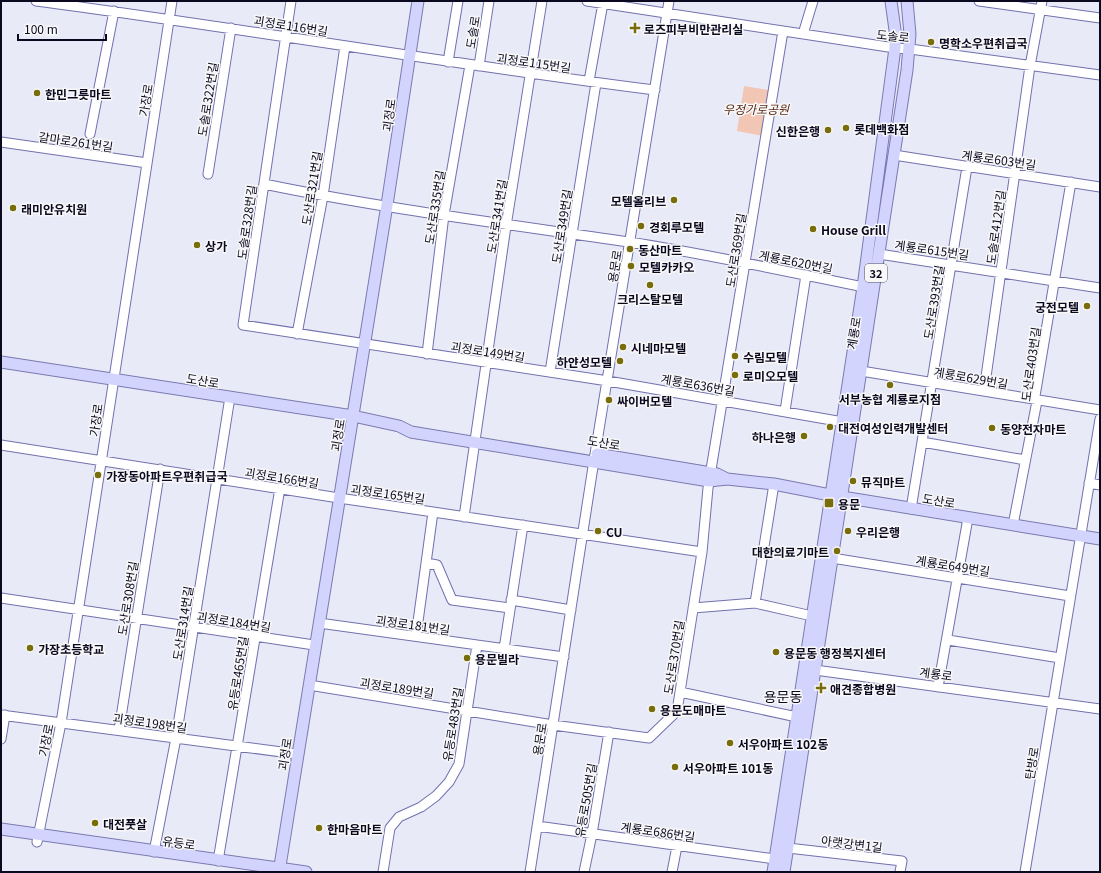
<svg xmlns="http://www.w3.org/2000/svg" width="1101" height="873" font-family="Georgia,'Noto Sans KR',serif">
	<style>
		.green { fill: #f2c6b4 }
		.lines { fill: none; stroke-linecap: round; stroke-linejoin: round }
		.minor-casing { stroke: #7171ae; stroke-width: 11 }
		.major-casing { stroke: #7a7ab0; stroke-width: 13 }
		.minor { stroke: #fff; stroke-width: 9 }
		.major { stroke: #d3d4fe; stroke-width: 11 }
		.poi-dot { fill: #786d0a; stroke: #f8f8f8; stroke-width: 1.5 }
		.labels { text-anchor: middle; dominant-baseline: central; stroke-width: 3; stroke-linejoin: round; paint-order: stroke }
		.shield { fill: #f8f8f8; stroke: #525161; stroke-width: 1 }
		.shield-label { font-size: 11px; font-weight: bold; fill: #0b0920 }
		.street-label { font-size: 12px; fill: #0b0920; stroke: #f8f8f8 }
		.poi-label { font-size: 12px; font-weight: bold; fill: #0b0920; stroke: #f8f8f8; text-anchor: start }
		.park-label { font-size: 12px; font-style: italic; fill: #592915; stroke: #f8f8f8 }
		.quarter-label { font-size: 14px; fill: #0b0920; stroke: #f8f8f8 }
	</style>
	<rect width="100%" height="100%" fill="#e9eaf7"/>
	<path class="green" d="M744,86L769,90L763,136L737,131Z"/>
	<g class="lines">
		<g class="minor-casing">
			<path id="minor" d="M36,1C242,28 448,64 655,90
				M291,1L243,325L608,381L843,422
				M587,1L895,48L910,49L1100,75
				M979,1L1100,18
				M803,34L813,1
				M448,62L458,1
				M479,66L489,1
				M589,81L603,3
				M90,134L114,11
				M1,142L147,163
				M894,155L1100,187
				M208,174L231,28
				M264,184C385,209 507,224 629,242C707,254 785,271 863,287
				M879,254L1100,288
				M297,334L323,196L345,46
				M427,354L444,215L470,65
				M861,371L1100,410
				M550,372L596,83
				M984,391L1030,66L1042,1
				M785,411L806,275
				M922,442L1025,460
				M1,445L339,498L702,552
				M1089,483L1100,485
				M911,509L967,167
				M464,517L506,226L542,1
				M1013,525L1037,401L1035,396L1071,182
				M832,558L1070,596
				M426,563L437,565L452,600L510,608
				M1,598L314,645
				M511,600L571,610
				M755,603L774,484
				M693,608L755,603L812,616
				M319,623L564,657
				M416,636L433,512
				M948,640L1060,658
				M504,649L523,525
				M815,670L1100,709
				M309,685L553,725L649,738L677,711L702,552L708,488L783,31
				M938,687L968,518
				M680,692L797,717
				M1,715L297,754
				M119,730L160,469
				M1,739L5,715
				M537,826L775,859
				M37,842L61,723L172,1
				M788,848L902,861L900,872
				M154,852L176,738L230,397
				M218,861L280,488
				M383,872L390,828L399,817L421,807L436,796L449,782L459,764L477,645
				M530,872L595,454L669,1
				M584,872L592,834L609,732
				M672,872L677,846
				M1025,872L1100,419"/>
		</g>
		<g class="major-casing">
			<path id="major" d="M1,362L353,416L399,426L411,432L709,481L727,479L774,484L830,495L1100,539
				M597,454L717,474L727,479
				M1,829L306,872
				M279,872L387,205L418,1
				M773,872L863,287L895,48V30L891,1
				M784,872L907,70L910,34L907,1"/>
		</g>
		<use href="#minor" class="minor"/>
		<use href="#major" class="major"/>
	</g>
	<g class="poi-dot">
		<path d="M633 22h4v4h4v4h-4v4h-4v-4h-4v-4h4z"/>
		<circle cx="931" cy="42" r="4"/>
		<circle cx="37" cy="93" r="4"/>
		<circle cx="846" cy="128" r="4"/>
		<circle cx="828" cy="130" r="4"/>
		<circle cx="674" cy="200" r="4"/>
		<circle cx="13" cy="208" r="4"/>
		<circle cx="641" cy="226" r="4"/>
		<circle cx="813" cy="229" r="4"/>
		<circle cx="197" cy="245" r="4"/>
		<circle cx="630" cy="249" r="4"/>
		<circle cx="631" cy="266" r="4"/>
		<circle cx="650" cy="285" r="4"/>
		<circle cx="1087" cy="306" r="4"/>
		<circle cx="623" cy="347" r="4"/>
		<circle cx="735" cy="356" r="4"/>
		<circle cx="620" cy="361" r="4"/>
		<circle cx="735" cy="375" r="4"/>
		<circle cx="890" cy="385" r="4"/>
		<circle cx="609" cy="400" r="4"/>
		<circle cx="830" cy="427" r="4"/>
		<circle cx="992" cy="428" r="4"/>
		<circle cx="804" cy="436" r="4"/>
		<circle cx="98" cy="475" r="4"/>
		<circle cx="853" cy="481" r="4"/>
		<rect x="824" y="498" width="10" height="10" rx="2"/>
		<circle cx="598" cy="531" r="4"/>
		<circle cx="848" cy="531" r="4"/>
		<circle cx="837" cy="551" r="4"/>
		<circle cx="30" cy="648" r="4"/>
		<circle cx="776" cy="652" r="4"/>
		<circle cx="467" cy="658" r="4"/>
		<path d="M819 682h4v4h4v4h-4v4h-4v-4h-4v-4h4z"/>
		<circle cx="652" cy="709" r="4"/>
		<circle cx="730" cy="743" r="4"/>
		<circle cx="675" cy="767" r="4"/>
		<circle cx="95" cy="823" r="4"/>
		<circle cx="319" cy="828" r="4"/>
	</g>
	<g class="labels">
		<rect class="shield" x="865" y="264" width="22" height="18" rx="3"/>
		<g class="shield-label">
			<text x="876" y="273">32</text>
		</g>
		<g class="street-label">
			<text transform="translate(291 25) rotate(9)">괴정로116번길</text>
			<text transform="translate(472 32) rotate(-81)">도솔로</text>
			<text transform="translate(893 35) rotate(6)">도솔로</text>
			<text transform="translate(534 62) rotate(8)">괴정로115번길</text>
			<text transform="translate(207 99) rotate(-81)">도솔로322번길</text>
			<text transform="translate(145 100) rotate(-81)">가장로</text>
			<text transform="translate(388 115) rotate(-82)">괴정로</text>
			<text transform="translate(76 141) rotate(8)">갈마로261번길</text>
			<text transform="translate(999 159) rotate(8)">계룡로603번길</text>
			<text transform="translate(311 188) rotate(-81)">도산로321번길</text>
			<text transform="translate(434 207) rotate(-81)">도산로335번길</text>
			<text transform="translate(496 216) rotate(-81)">도산로341번길</text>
			<text transform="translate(246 222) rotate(-82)">도솔로328번길</text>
			<text transform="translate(561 226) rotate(-81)">도산로349번길</text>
			<text transform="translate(995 227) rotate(-82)">도솔로412번길</text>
			<text transform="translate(932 249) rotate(8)">계룡로615번길</text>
			<text transform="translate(735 250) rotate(-81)">도산로369번길</text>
			<text transform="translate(796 261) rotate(11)">계룡로620번길</text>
			<text transform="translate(614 266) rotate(-81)">용문로</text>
			<text transform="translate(933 302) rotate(-81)">도산로393번길</text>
			<text transform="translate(853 333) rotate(-81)">계룡로</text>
			<text transform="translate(488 351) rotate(9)">괴정로149번길</text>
			<text transform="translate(1030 364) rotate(-82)">도산로403번길</text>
			<text transform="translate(971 377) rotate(10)">계룡로629번길</text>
			<text transform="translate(203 380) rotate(9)">도산로</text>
			<text transform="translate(698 384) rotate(10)">계룡로636번길</text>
			<text transform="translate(95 420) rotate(-82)">가장로</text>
			<text transform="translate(337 435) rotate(-81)">괴정로</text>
			<text transform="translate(604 442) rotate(9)">도산로</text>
			<text transform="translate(282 477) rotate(9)">괴정로166번길</text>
			<text transform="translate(388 493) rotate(8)">괴정로165번길</text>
			<text transform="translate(939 500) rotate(9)">도산로</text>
			<text transform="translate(953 565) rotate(9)">계룡로649번길</text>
			<text transform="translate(127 598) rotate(-81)">도산로308번길</text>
			<text transform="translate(234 621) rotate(9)">괴정로184번길</text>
			<text transform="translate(182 623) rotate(-81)">도산로314번길</text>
			<text transform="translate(413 624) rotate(8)">괴정로181번길</text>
			<text transform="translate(673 657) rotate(-81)">도산로370번길</text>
			<text transform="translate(237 673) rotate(-81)">유등로465번길</text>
			<text transform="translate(936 673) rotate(8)">계룡로</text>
			<text transform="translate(397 687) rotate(9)">괴정로189번길</text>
			<text transform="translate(150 722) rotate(8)">괴정로198번길</text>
			<text transform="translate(452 724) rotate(-81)">유등로483번길</text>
			<text transform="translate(539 739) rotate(-81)">용문로</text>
			<text transform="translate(45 740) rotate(-79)">가장로</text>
			<text transform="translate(284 754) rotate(-81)">괴정로</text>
			<text transform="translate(1031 763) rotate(-81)">탄방로</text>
			<text transform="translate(585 800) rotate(-80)">유등로505번길</text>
			<text transform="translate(658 831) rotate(8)">계룡로686번길</text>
			<text transform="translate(179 842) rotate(8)">유등로</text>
			<text transform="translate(852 843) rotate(7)">아랫강변1길</text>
		</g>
		<g class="poi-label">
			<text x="644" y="28">로즈피부비만관리실</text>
			<text x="939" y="42">명학소우편취급국</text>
			<text x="45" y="93">한민그릇마트</text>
			<text x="854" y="128">롯데백화점</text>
			<text x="820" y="130" text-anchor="end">신한은행</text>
			<text x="666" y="200" text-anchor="end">모텔올리브</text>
			<text x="21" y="208">래미안유치원</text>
			<text x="649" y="226">경회루모텔</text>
			<text x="821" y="229">House Grill</text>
			<text x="205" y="245">상가</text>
			<text x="638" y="249">동산마트</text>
			<text x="639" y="266">모텔카카오</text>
			<text x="650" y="298" text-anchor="middle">크리스탈모텔</text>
			<text x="1079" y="306" text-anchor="end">궁전모텔</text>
			<text x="631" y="347">시네마모텔</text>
			<text x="743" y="356">수림모텔</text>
			<text x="612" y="361" text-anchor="end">하얀성모텔</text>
			<text x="743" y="375">로미오모텔</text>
			<text x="890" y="398" text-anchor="middle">서부농협 계룡로지점</text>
			<text x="617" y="400">싸이버모텔</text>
			<text x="838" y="427">대전여성인력개발센터</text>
			<text x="1000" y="428">동양전자마트</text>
			<text x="796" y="436" text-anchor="end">하나은행</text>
			<text x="106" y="475">가장동아파트우편취급국</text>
			<text x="861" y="481">뮤직마트</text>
			<text x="838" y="503">용문</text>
			<text x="606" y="531">CU</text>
			<text x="856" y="531">우리은행</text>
			<text x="829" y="551" text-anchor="end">대한의료기마트</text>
			<text x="38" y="648">가장초등학교</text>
			<text x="784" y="652">용문동 행정복지센터</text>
			<text x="475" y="658">용문빌라</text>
			<text x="830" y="688">애견종합병원</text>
			<text x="660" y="709">용문도매마트</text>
			<text x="738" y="743">서우아파트 102동</text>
			<text x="683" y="767">서우아파트 101동</text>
			<text x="103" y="823">대전풋살</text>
			<text x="327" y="828">한마음마트</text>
		</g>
		<g class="park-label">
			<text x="756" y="108">우정가로공원</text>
		</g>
		<g class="quarter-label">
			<text x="783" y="696">용문동</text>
		</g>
	</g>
	<rect width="1101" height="873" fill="none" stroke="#0b0920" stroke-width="4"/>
	<path d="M18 34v6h88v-6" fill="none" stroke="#0b0920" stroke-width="2"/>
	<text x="24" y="34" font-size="12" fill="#0b0920" stroke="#f8f8f8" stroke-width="3" paint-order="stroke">100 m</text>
</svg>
